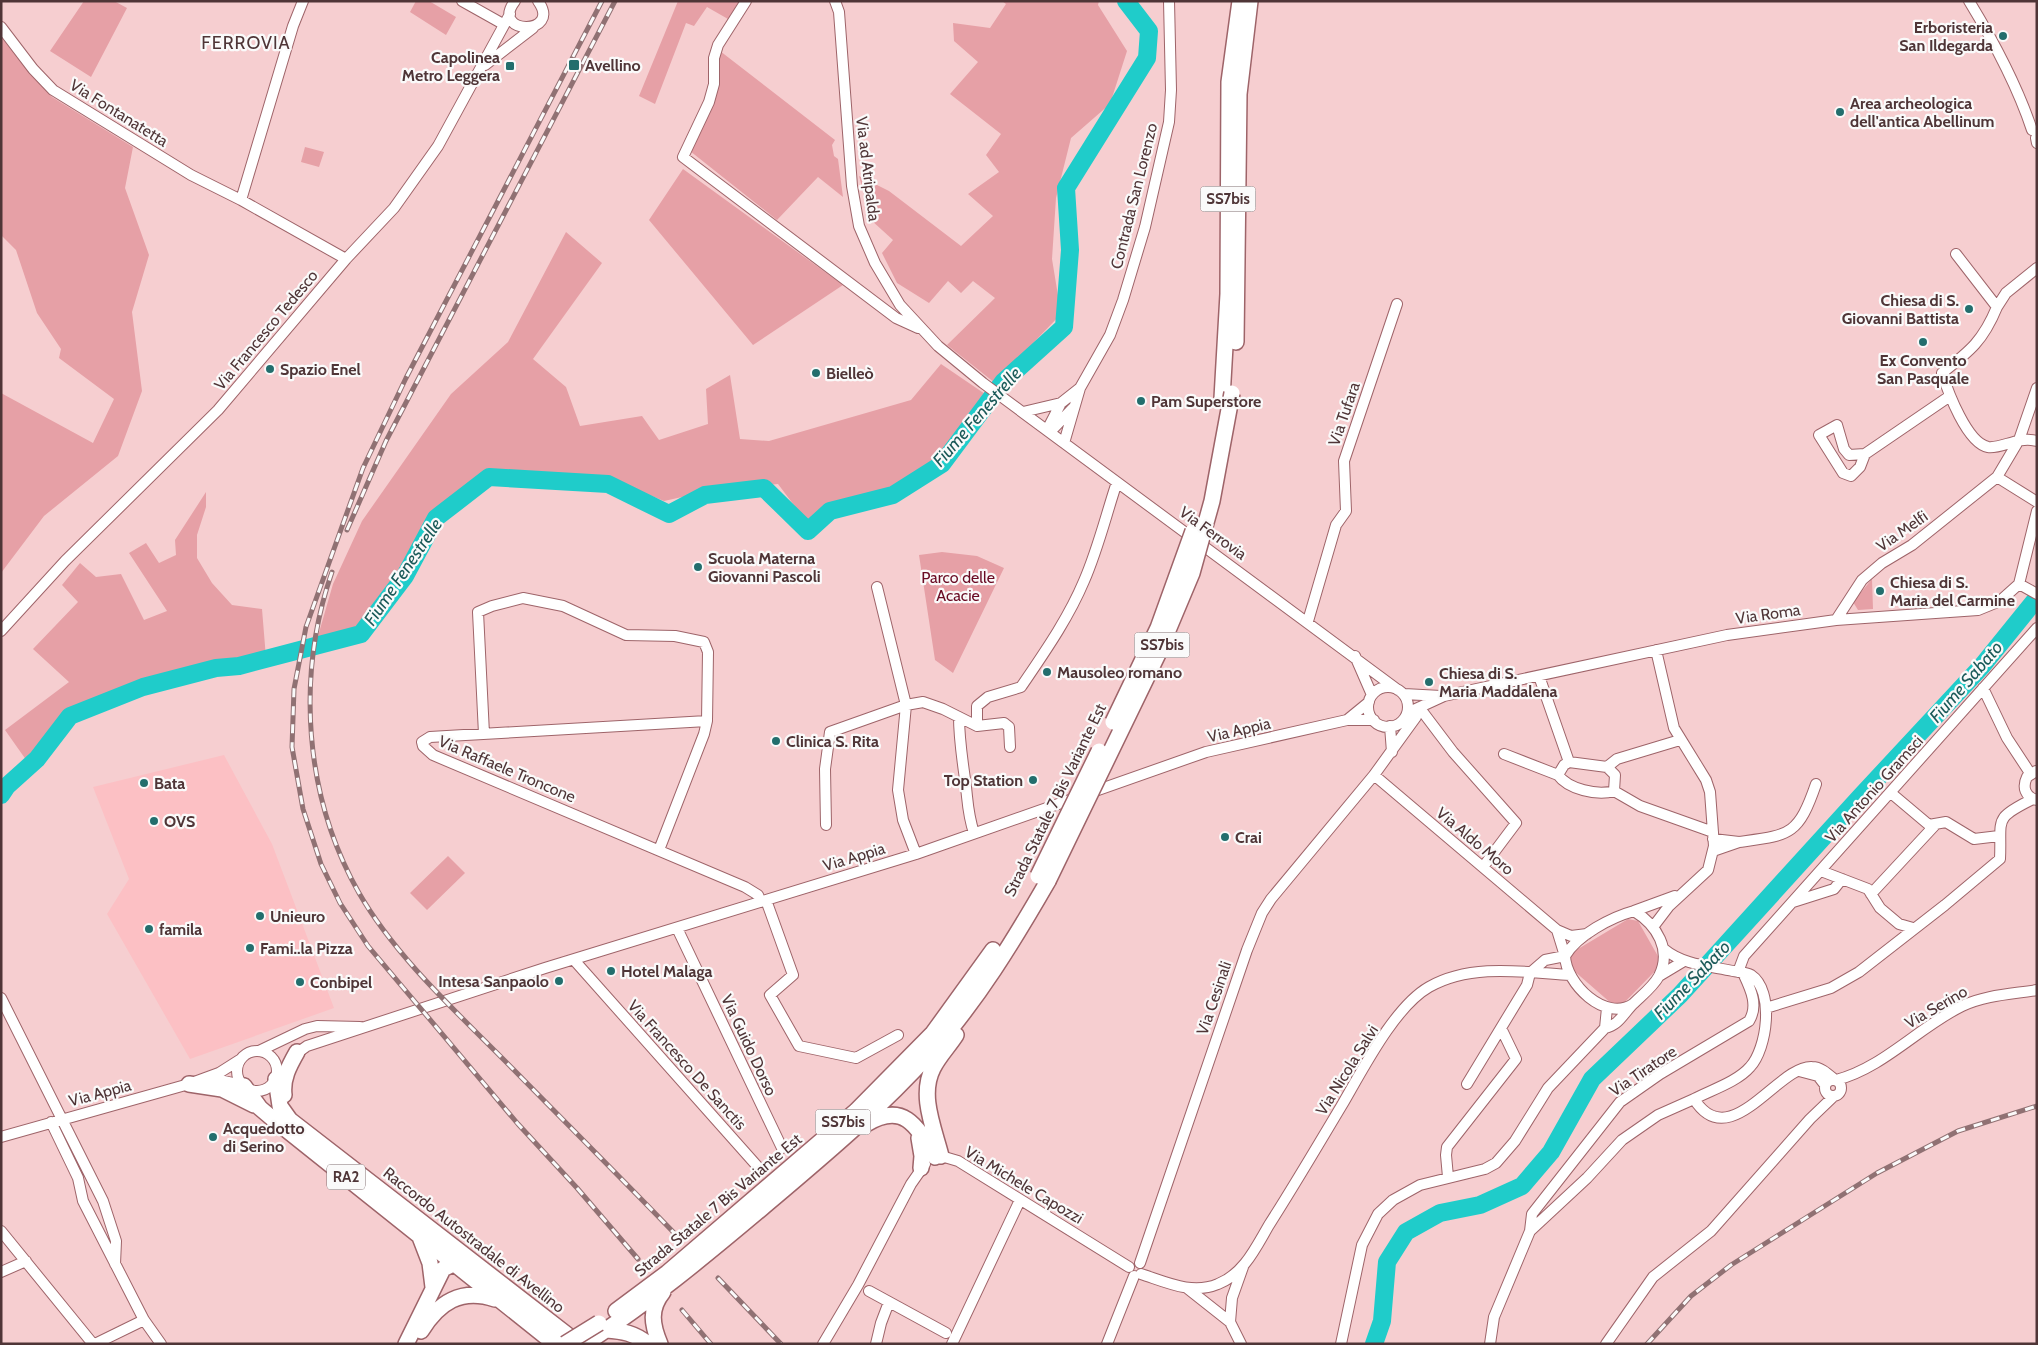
<svg xmlns="http://www.w3.org/2000/svg" width="2038" height="1345" font-family="Cabin,sans-serif">
	<style>
		.built { fill: #fcc0c4 }
		.green { fill: #e6a0a6 }
		.lines { fill: none; stroke-linecap: round; stroke-linejoin: round }
		.river { stroke: #1fccca; stroke-width: 18 }
		.minor-casing { stroke: #9e6469; stroke-width: 12 }
		.highway-casing { stroke: #9e6469; stroke-width: 18 }
		.minor { stroke: #fff; stroke-width: 10 }
		.highway { stroke: #fff; stroke-width: 15 }
		.rail-casing { stroke: #907173; stroke-width: 5 }
		.rail { stroke: #fafafa; stroke-width: 3; stroke-dasharray: 9; stroke-linecap: butt }
		.highway-bridge-casing { stroke: #9e6469; stroke-width: 18; stroke-linecap: butt }
		.highway-bridge { stroke: #fff; stroke-width: 15 }
		.poi-dot { fill: #236e6d; stroke: #fafafa; stroke-width: 2 }
		.labels { text-anchor: middle; dominant-baseline: central; stroke-width: 4.5; stroke-linejoin: round; paint-order: stroke }
		.shield { fill: #fafafa; stroke: #827072; stroke-width: 1 }
		.shield-label { font-size: 15px; font-weight: bold; fill: #4f3537 }
		.poi-label { font-size: 16px; font-weight: bold; fill: #4f3537; stroke: #fafafa; text-anchor: start }
		.street-label { font-size: 16px; fill: #4f3537; stroke: #fafafa }
		.park-label { font-size: 16px; fill: #6a0b24; stroke: #fafafa }
		.neighbourhood-label { font-size: 18px; letter-spacing: 1px; fill: #4f3537; stroke: #fafafa }
		.water-label { font-size: 18px; font-style: italic; fill: #1b5a59; stroke: #fafafa }
	</style>
	<rect width="100%" height="100%" fill="#f6ced0"/>
	<path class="built" d="M224,755L272,844L334,1008L190,1059L107,914L129,879L93,787Z"/>
	<path class="green" d="M84,1H114L127,8L91,77L50,51Z
		M416,1H429L456,17L446,35L410,12Z
		M678,1H739L728,19L707,7L694,26L686,23L655,104L639,96Z
		M1002,1H1099L1098,5L1127,51L1110,104L1071,138L1056,198L1052,259L1061,314L995,383L947,345L995,298L973,281L961,293L948,281L929,303L897,283L882,253L893,240L871,220L859,176L889,191L961,246L993,216L968,194L999,172L986,155L1001,134L950,94L978,62L954,41L953,23L990,28L1006,4Z
		M1,36L52,97L133,147L125,188L149,255L132,312L142,391L118,456L44,516L1,573V393L93,443L114,399L59,358L61,349L37,313L16,250L1,235Z
		M720,51L835,140L832,145L834,156L838,159L843,197L818,177L777,220L690,151L718,82Z
		M305,147L324,152L319,167L301,162Z
		M683,169L843,285L753,345L649,220Z
		M566,232L602,263L533,359L566,387L580,426L642,416L659,440L708,424L706,389L730,375L740,439L769,441L911,400L941,364L988,396L940,460L895,491L830,507L809,525L778,484L709,491L664,501L610,479L490,475L437,515L408,565L359,630L316,643L333,584L362,521L451,394L508,342Z
		M206,492V507L197,535V558L212,583L232,605L262,609L266,658L239,666L216,668L143,687L70,716L29,764L5,730L69,682L33,649L78,602L62,585L80,563L96,577L121,574L144,620L167,611L129,553L146,543L159,563L176,555L175,540Z
		M942,552L977,556L1004,568L953,673L935,660L919,555Z
		M1872,579L1873,609L1858,610L1853,602Z
		M448,856L465,873L427,910L410,893Z
		M1628,919L1638,921L1659,958V967L1621,1006L1612,1004L1573,970L1568,963V955Z"/>
	<g class="lines">
		<path class="river" d="M1,795L7,786L37,759L70,716L143,687L216,668L239,666L361,634L405,576L436,518L489,477L608,484L669,514L705,495L764,488L808,531L830,511L893,495L942,464L1003,382L1064,327L1070,250L1066,188L1147,58L1149,31L1126,1
			M1374,1344L1382,1321L1387,1262L1406,1232L1440,1213L1480,1205L1522,1186L1551,1152L1592,1079L1680,995L1860,797L1982,666L2037,598"/>
		<g class="minor-casing">
			<path id="minor" d="M462,1L503,24
				M515,1C489,35 563,36 538,1
				M746,1L718,45L714,58V84L709,102L683,157L896,318L918,328
				M835,1L839,12L852,186L859,226L875,263L900,305L938,346L983,383L1398,690
				M1969,1C1994,42 2017,85 2032,130
				M1,27L33,69L53,90L191,175L241,200L346,259
				M485,65L533,28
				M2036,138L2037,143
				M241,200L293,26L303,1
				M1956,254L1997,307C1983,341 1970,351 1942,373C1948,392 1967,443 1988,447C2002,449 2017,436 2037,441
				M1997,307L2006,293L2037,268
				M1023,412L1061,403
				M1047,430L1061,403L1080,388
				M1050,432L1073,408
				M1064,443L1080,388L1110,335L1123,300L1145,227L1169,122L1171,90L1169,1
				M1865,454L1860,467L1851,476L1843,473L1819,435L1837,425L1844,449L1849,455L1865,454L1950,396
				M1997,477L2037,502
				M2019,584L2037,594
				M877,587L906,705L898,790L903,820L916,854
				M1836,620L1862,580L1882,563L1912,545L1997,477L2019,440L2037,388
				M1308,621L1336,525L1346,511L1344,461L1397,304
				M1,631L65,561L218,410L346,259L394,208L438,146L510,14
				M1355,656L1372,695
				M1539,676L1569,762
				M1368 707a20 20 0 1 1 40 0a20 20 0 1 1-40 0Z
				M1983,688L2007,738L2030,773
				M1404,694L1441,696
				M1422,711L1453,752L1516,823L1483,867
				M959,717C959,738 962,758 965,779C968,800 967,812 974,833
				M1347,720L1369,702
				M707,721L430,737L422,742L423,746L433,755L745,887L758,895L761,902
				M1411,722L1407,713L1444,696L1727,635L1836,620L1978,610L2000,601L2019,584L2037,511
				M977,726V706L988,697L1021,687C1044,653 1068,619 1084,581C1098,549 1106,515 1117,482
				M1390,726L1392,752
				M484,734L478,612L492,606L523,598L563,606L626,635L675,636L704,642L708,652L707,721L704,734L659,850
				M1504,754L1558,775C1568,789 1597,796 1614,791
				M1607,767L1617,759L1680,740
				M2036,771L2027,777C2022,787 2025,797 2037,800
				M1374,775L1557,930L1571,936L1587,934
				M1558,775L1564,765L1569,762L1607,767L1615,775L1614,791
				M1614,791L1640,806L1713,832
				M1891,793L1929,825L1946,822L1974,839L1999,836
				M826,825L825,769L830,732L906,705L923,702L943,709L977,726L1004,723L1009,727L1010,747
				M1713,839L1739,842L1713,851
				M1739,842C1790,835 1798,836 1816,784
				M1821,871L1868,889L1880,908L1899,924L1913,928
				M1871,894L1936,824
				M766,900L793,975L770,995L799,1046L856,1058L898,1035
				M1793,902L1834,889L1842,879
				M1634,911L1675,896
				M1653,927L1669,906L1708,870L1714,846L1710,792L1706,780L1674,728L1656,650
				M677,928L782,1148
				M1664,949C1683,965 1710,966 1733,971C1738,972 1746,972 1751,975C1775,991 1767,1049 1750,1067C1737,1082 1711,1090 1694,1099C1730,1156 1778,1065 1812,1067C1821,1067 1828,1074 1835,1080
				M574,960L758,1167
				M1738,972L1744,956L2037,628
				M1530,973L1545,960L1565,956L1557,930
				M1659,976L1684,961
				M1,998L103,1201L116,1241L115,1264
				M1766,1008L1831,988L1859,972L1945,905L2000,859C2002,819 1992,819 2033,799
				M1605,1028C1619,1025 1623,1014 1633,1004C1641,996 1653,987 1659,976C1672,950 1657,925 1634,911C1612,917 1577,935 1565,956C1566,984 1605,1022 1633,1004
				M237 1071a20 20 0 1 1 40 0a20 20 0 1 1-40 0Z
				M259,1051L305,1029L317,1026L360,1027
				M293,1056L307,1046L545,968L916,854L1206,752L1347,720H1374
				M1799,1071L1818,1076L1825,1085
				M210,1078L242,1085
				M1825 1088a8 8 0 1 1 16 0a8 8 0 1 1-16 0Z
				M1836,1080C1883,1068 1919,1027 1962,1006C1985,995 2012,994 2037,990
				M1467,1084L1527,985L1530,973
				M51,1122L78,1178L83,1201L144,1320L161,1344
				M1,1137L189,1084L219,1073L241,1059
				M937,1157L941,1156L958,1161L1129,1267
				M1448,1177L1446,1155L1447,1147L1516,1059L1501,1028
				M1,1231L93,1344
				M1530,1231L1532,1214L1620,1102L1660,1074L1749,1021C1759,1005 1750,988 1743,973
				M1140,1263L1247,950L1262,913L1271,899L1374,775L1416,717
				M1,1272L26,1261
				M1141,1274C1166,1282 1192,1295 1218,1284C1244,1274 1256,1247 1269,1225C1294,1186 1318,1145 1342,1105C1362,1071 1394,1007 1429,987C1471,963 1524,972 1570,975
				M1187,1288L1230,1322L1232,1298L1243,1267
				M869,1291L946,1333
				M1230,1322L1241,1344
				M95,1344L144,1320
				M823,1344L858,1285L911,1184L925,1164
				M876,1344L881,1323L889,1302
				M952,1344L1020,1200
				M1107,1344L1134,1276
				M1341,1344L1362,1245L1378,1214L1393,1200L1420,1185L1485,1169L1496,1163L1515,1141L1548,1088L1605,1028L1607,1008
				M1490,1344L1494,1317L1530,1231L1587,1178L1622,1140L1658,1115L1694,1099
				M1606,1344L1653,1277L1711,1231L1810,1119L1834,1096"/>
		</g>
		<g class="highway-casing">
			<path id="highway" d="M1236,342L1239,94L1250,1
				M1222,398L1228,294L1229,82L1240,1
				M276,1079L280,1106L290,1120L579,1344
				M189,1084L222,1089L254,1105
				M244,1086L260,1108L273,1119L555,1344
				M284,1095C282,1079 289,1066 297,1052
				M866,1124C904,1101 917,1126 935,1157
				M919,1138L922,1156L921,1168
				M941,1156C934,1128 919,1095 933,1068C939,1056 949,1046 956,1035
				M420,1237L430,1263L433,1287
				M616,1311L667,1273L856,1111L933,1033L993,950
				M606,1330C623,1331 634,1333 648,1344
				M421,1331C439,1302 461,1288 495,1299
				M406,1344L443,1269L461,1260
				M585,1344C648,1303 705,1256 762,1208C820,1159 880,1109 931,1052C977,1001 1014,940 1048,881
				M660,1344C652,1325 649,1309 663,1292"/>
		</g>
		<use href="#minor" class="minor"/>
		<use href="#highway" class="highway"/>
		<g class="rail-casing">
			<path id="rail" d="M602,1L406,378L363,468L306,627L294,689L292,747L303,809L321,864L340,903L368,946L518,1124L577,1188L638,1259
				M347,530L386,441L615,1
				M332,572C296,676 304,796 359,893C397,959 460,1015 513,1069C569,1126 625,1182 680,1239
				M718,1278L781,1344
				M682,1310L711,1344
				M1647,1344L1691,1296L1731,1265L1877,1173L1958,1131L2037,1106"/>
		</g>
		<use href="#rail" class="rail"/>
		<g class="highway-bridge-casing">
			<path id="highway-bridge" d="M1113,722L1158,628L1193,531
				M1038,876L1099,751
				M1048,881L1158,654L1192,573L1212,501L1232,393
				M565,1344L599,1323"/>
		</g>
		<use href="#highway-bridge" class="highway-bridge"/>
	</g>
	<g class="poi-dot">
		<circle cx="2003" cy="36" r="5"/>
		<rect x="568" y="59" width="12" height="12" rx="2.5"/>
		<rect x="505" y="61" width="10" height="10" rx="2.5"/>
		<circle cx="1840" cy="112" r="5"/>
		<circle cx="1969" cy="309" r="5"/>
		<circle cx="1923" cy="342" r="5"/>
		<circle cx="270" cy="369" r="5"/>
		<circle cx="816" cy="373" r="5"/>
		<circle cx="1141" cy="401" r="5"/>
		<circle cx="698" cy="567" r="5"/>
		<circle cx="1880" cy="591" r="5"/>
		<circle cx="1047" cy="672" r="5"/>
		<circle cx="1429" cy="682" r="5"/>
		<circle cx="776" cy="741" r="5"/>
		<circle cx="1033" cy="780" r="5"/>
		<circle cx="144" cy="783" r="5"/>
		<circle cx="154" cy="821" r="5"/>
		<circle cx="1225" cy="837" r="5"/>
		<circle cx="260" cy="916" r="5"/>
		<circle cx="149" cy="929" r="5"/>
		<circle cx="250" cy="948" r="5"/>
		<circle cx="611" cy="971" r="5"/>
		<circle cx="559" cy="981" r="5"/>
		<circle cx="300" cy="982" r="5"/>
		<circle cx="213" cy="1137" r="5"/>
	</g>
	<g class="labels">
		<g class="shield">
			<rect x="1200.5" y="186.5" width="55" height="25" rx="4"/>
			<rect x="1134.5" y="632.5" width="55" height="25" rx="4"/>
			<rect x="815.5" y="1109.5" width="55" height="25" rx="4"/>
			<rect x="327" y="1164.5" width="38" height="25" rx="4"/>
		</g>
		<g class="shield-label">
			<text x="1228" y="199">SS7bis</text>
			<text x="1162" y="645">SS7bis</text>
			<text x="843" y="1122">SS7bis</text>
			<text x="346" y="1177">RA2</text>
		</g>
		<g class="poi-label">
			<text x="1993" y="27" text-anchor="end">Erboristeria<tspan x="1993" dy="18">San Ildegarda</tspan></text>
			<text x="500" y="57" text-anchor="end">Capolinea<tspan x="500" dy="18">Metro Leggera</tspan></text>
			<text x="585" y="65">Avellino</text>
			<text x="1850" y="103">Area archeologica<tspan x="1850" dy="18">dell'antica Abellinum</tspan></text>
			<text x="1959" y="300" text-anchor="end">Chiesa di S.<tspan x="1959" dy="18">Giovanni Battista</tspan></text>
			<text x="1923" y="360" text-anchor="middle">Ex Convento<tspan x="1923" dy="18">San Pasquale</tspan></text>
			<text x="280" y="369">Spazio Enel</text>
			<text x="826" y="373">Bielleò</text>
			<text x="1151" y="401">Pam Superstore</text>
			<text x="708" y="558">Scuola Materna<tspan x="708" dy="18">Giovanni Pascoli</tspan></text>
			<text x="1890" y="582">Chiesa di S.<tspan x="1890" dy="18">Maria del Carmine</tspan></text>
			<text x="1057" y="672">Mausoleo romano</text>
			<text x="1439" y="673">Chiesa di S.<tspan x="1439" dy="18">Maria Maddalena</tspan></text>
			<text x="786" y="741">Clinica S. Rita</text>
			<text x="1023" y="780" text-anchor="end">Top Station</text>
			<text x="154" y="783">Bata</text>
			<text x="164" y="821">OVS</text>
			<text x="1235" y="837">Crai</text>
			<text x="270" y="916">Unieuro</text>
			<text x="159" y="929">famila</text>
			<text x="260" y="948">Fami..la Pizza</text>
			<text x="621" y="971">Hotel Malaga</text>
			<text x="549" y="981" text-anchor="end">Intesa Sanpaolo</text>
			<text x="310" y="982">Conbipel</text>
			<text x="223" y="1128">Acquedotto<tspan x="223" dy="18">di Serino</tspan></text>
		</g>
		<g class="street-label">
			<text transform="translate(119 113) rotate(32)">Via Fontanatetta</text>
			<text transform="translate(868 169) rotate(83)">Via ad Atripalda</text>
			<text transform="translate(1134 196) rotate(-76)">Contrada San Lorenzo</text>
			<text transform="translate(266 330) rotate(-50)">Via Francesco Tedesco</text>
			<text transform="translate(1344 414) rotate(-71)">Via Tufara</text>
			<text transform="translate(1902 531) rotate(-35)">Via Melfi</text>
			<text transform="translate(1213 533) rotate(36)">Via Ferrovia</text>
			<text transform="translate(1768 614) rotate(-8)">Via Roma</text>
			<text transform="translate(1239 730) rotate(-13)">Via Appia</text>
			<text transform="translate(507 769) rotate(23)">Via Raffaele Troncone</text>
			<text transform="translate(1874 789) rotate(-48)">Via Antonio Gramsci</text>
			<text transform="translate(1055 800) rotate(-64)">Strada Statale 7 Bis Variante Est</text>
			<text transform="translate(1475 841) rotate(40)">Via Aldo Moro</text>
			<text transform="translate(854 857) rotate(-17)">Via Appia</text>
			<text transform="translate(1214 998) rotate(-71)">Via Cesinali</text>
			<text transform="translate(1936 1007) rotate(-30)">Via Serino</text>
			<text transform="translate(749 1045) rotate(65)">Via Guido Dorso</text>
			<text transform="translate(687 1065) rotate(48)">Via Francesco De Sanctis</text>
			<text transform="translate(1347 1070) rotate(-58)">Via Nicola Salvi</text>
			<text transform="translate(1643 1071) rotate(-34)">Via Tiratore</text>
			<text transform="translate(100 1093) rotate(-15)">Via Appia</text>
			<text transform="translate(1024 1185) rotate(31)">Via Michele Capozzi</text>
			<text transform="translate(718 1205) rotate(-40)">Strada Statale 7 Bis Variante Est</text>
			<text transform="translate(474 1240) rotate(38)">Raccordo Autostradale di Avellino</text>
		</g>
		<g class="park-label">
			<text x="958" y="577">Parco delle<tspan x="958" dy="18">Acacie</tspan></text>
		</g>
		<g class="neighbourhood-label">
			<text x="246" y="43">FERROVIA</text>
		</g>
		<g class="water-label">
			<text transform="translate(977 417) rotate(-49)">Fiume Fenestrelle</text>
			<text transform="translate(403 572) rotate(-56)">Fiume Fenestrelle</text>
			<text transform="translate(1966 682) rotate(-49)">Fiume Sabato</text>
			<text transform="translate(1692 980) rotate(-46)">Fiume Sabato</text>
		</g>
	</g>
	<rect width="2038" height="1345" fill="none" stroke="#4f3537" stroke-width="5"/>
</svg>
